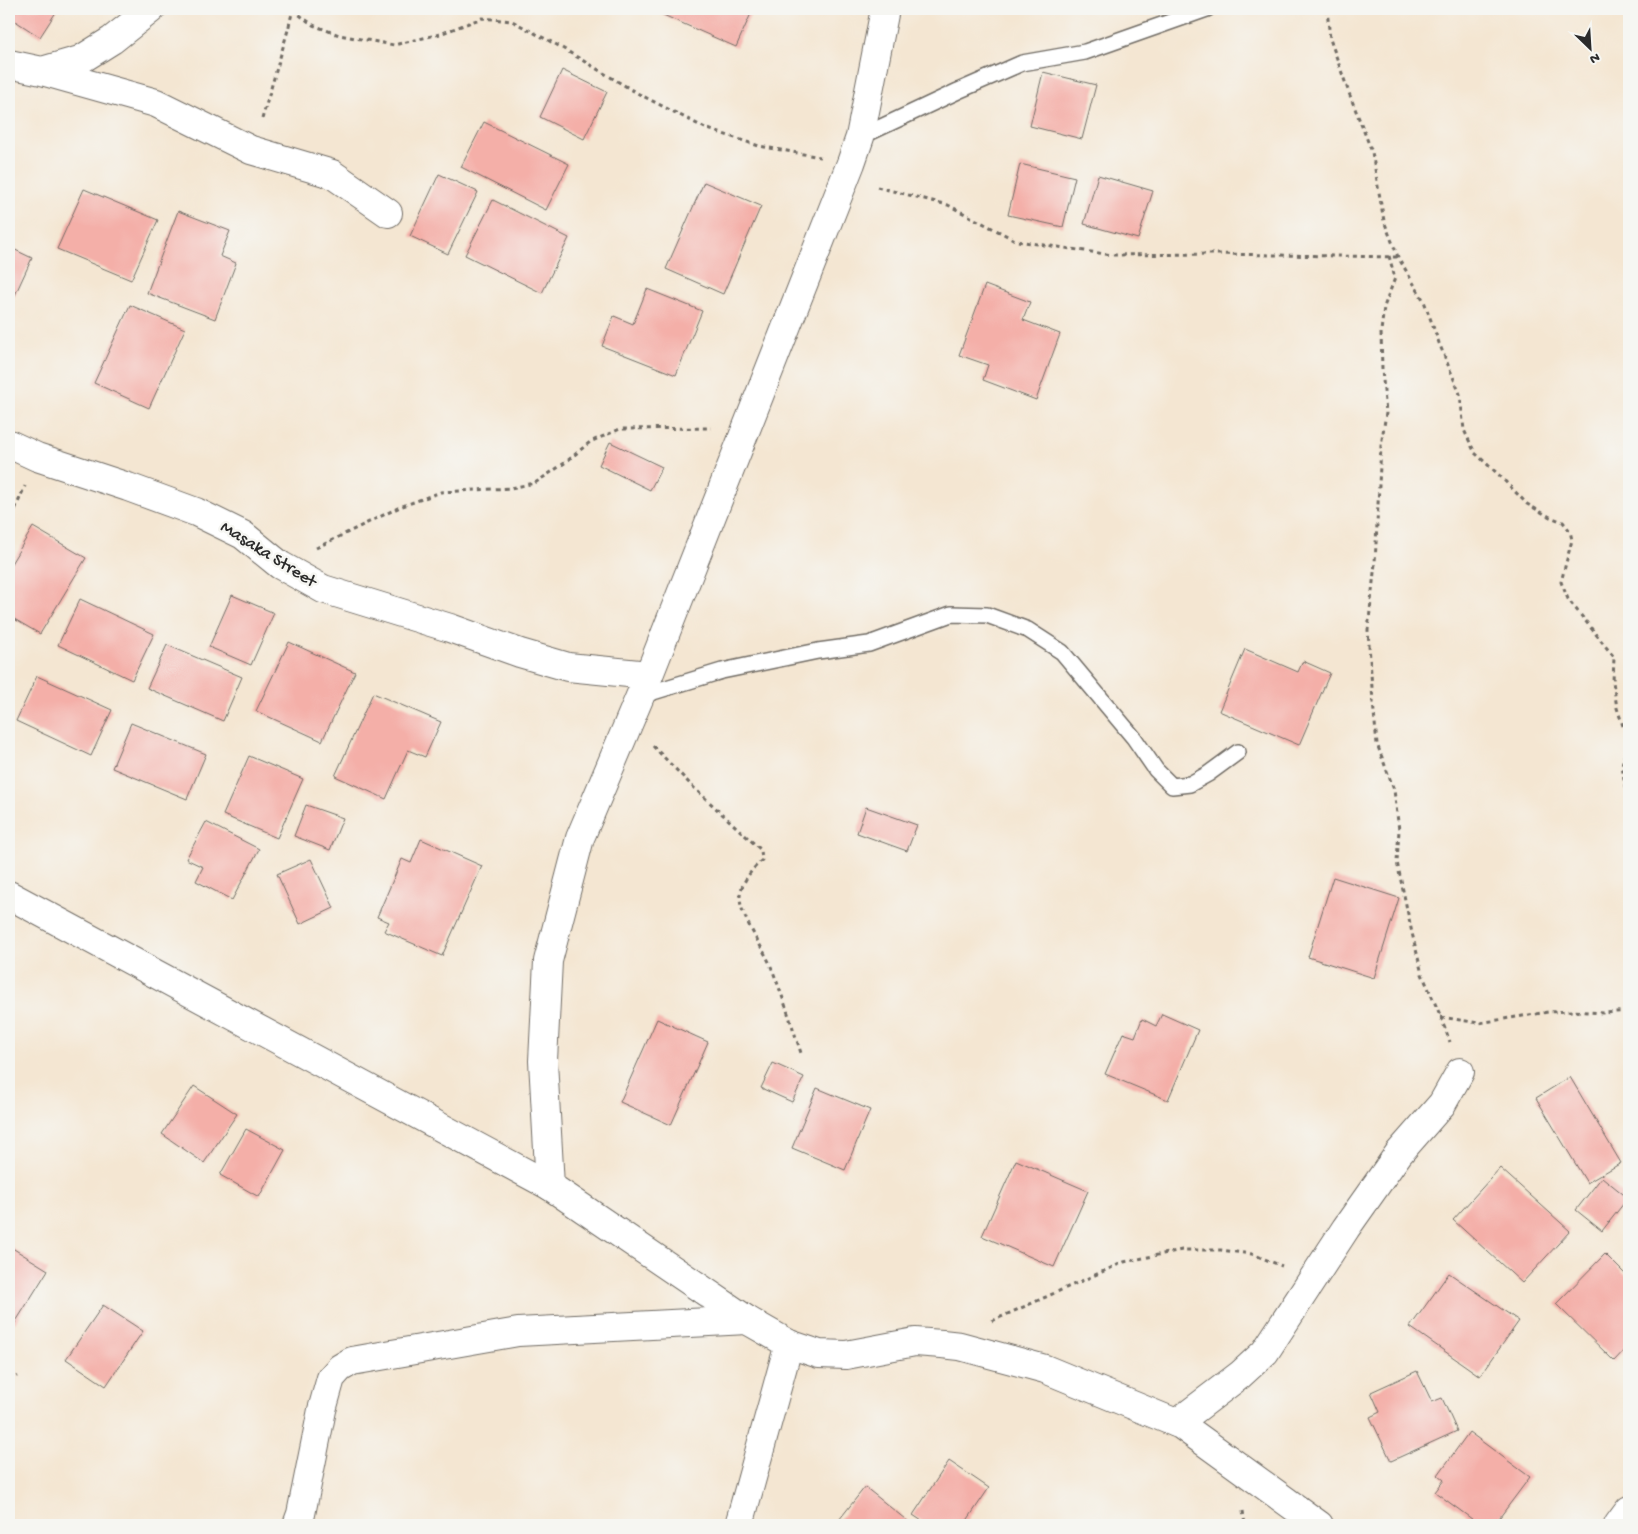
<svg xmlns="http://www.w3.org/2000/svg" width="1638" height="1534" font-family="'Gochi Hand',sans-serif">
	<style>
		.building { fill: #f4afa8 }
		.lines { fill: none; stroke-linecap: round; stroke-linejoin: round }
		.lane-casing { stroke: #716c65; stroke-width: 18 }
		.street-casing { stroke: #716c65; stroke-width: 30 }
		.secondary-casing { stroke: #716c65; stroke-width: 30 }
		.path { stroke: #716c65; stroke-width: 3; stroke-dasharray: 4 4; stroke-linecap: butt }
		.lane { stroke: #fff; stroke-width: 15 }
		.street { stroke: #fff; stroke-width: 28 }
		.secondary { stroke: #fff; stroke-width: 28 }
		.labels { text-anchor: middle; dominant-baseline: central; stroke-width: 5; stroke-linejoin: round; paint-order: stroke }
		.street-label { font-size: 18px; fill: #2b2b2b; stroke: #f6f6f2 }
	</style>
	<rect width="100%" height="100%" fill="#f6f6f2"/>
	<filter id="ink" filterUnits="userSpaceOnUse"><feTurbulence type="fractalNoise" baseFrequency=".02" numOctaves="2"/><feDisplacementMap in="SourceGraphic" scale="10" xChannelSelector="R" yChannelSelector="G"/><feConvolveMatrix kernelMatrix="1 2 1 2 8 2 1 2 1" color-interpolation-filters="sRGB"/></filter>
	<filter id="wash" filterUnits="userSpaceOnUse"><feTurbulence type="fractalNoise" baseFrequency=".0096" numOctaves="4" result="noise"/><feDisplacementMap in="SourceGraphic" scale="20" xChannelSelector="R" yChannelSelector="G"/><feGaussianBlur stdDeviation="1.12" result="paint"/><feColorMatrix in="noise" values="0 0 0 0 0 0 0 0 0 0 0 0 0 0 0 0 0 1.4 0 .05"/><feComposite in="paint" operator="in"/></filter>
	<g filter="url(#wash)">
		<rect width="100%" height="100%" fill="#f4e6d2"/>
		<g id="blocks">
			<path class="building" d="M9,9H58L40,37L9,17Z
				M664,9H753L736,47L661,14Z
				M562,70L607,92L584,139L540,117Z
				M1043,72L1096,85L1082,139L1030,126Z
				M484,122L569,164L546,210L461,167Z
				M1020,164L1075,177L1063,227L1008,215Z
				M439,174L478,192L448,254L410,236Z
				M1098,175L1153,191L1138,239L1084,224Z
				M704,182L761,206L723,294L666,269Z
				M84,189L158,220L131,280L57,249Z
				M493,200L569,238L542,293L465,255Z
				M178,211L230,231L220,256L236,263L215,319L147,293Z
				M9,247L32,258L9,308Z
				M985,285L1030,302L1023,320L1060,334L1036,400L983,380L988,365L959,355Z
				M647,289L702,311L676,375L602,346L614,316L633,324Z
				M130,305L185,329L149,408L94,383Z
				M610,442L662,467L650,490L599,465Z
				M33,527L86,558L40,634L9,616V567Z
				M232,595L274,613L251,665L209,647Z
				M80,599L154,634L132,680L58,645Z
				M289,642L355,672L322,741L256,711Z
				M167,645L242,677L223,721L147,688Z
				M1245,649L1298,672L1303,661L1330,673L1299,745L1219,711Z
				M37,676L112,710L91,756L16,721Z
				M373,693L441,722L425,757L408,750L386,799L335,776Z
				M131,723L206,754L187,799L112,768Z
				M249,756L303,779L277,838L223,815Z
				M306,805L343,818L330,850L294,836Z
				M866,807L917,825L907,851L857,833Z
				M206,822L259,849L232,900L196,881L203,867L186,859Z
				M421,839L482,866L442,956L384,931L389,922L377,917L402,859L411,863Z
				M311,859L334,908L300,924L277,874Z
				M1333,877L1399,898L1374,978L1308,957Z
				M1162,1014L1198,1030L1168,1100L1105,1074L1123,1033L1135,1037L1142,1019L1156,1026Z
				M657,1019L708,1042L671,1125L620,1102Z
				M773,1063L804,1077L792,1102L761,1088Z
				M1570,1077L1621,1163L1587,1183L1536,1098Z
				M194,1086L237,1114L204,1163L162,1134Z
				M817,1088L870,1110L845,1170L792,1148Z
				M246,1129L285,1150L259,1197L220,1175Z
				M1016,1160L1088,1191L1054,1267L982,1236Z
				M1500,1168L1570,1231L1522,1283L1453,1220Z
				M1602,1177L1628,1198L1602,1231L1576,1210Z
				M9,1246L48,1270L15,1323L9,1319Z
				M1605,1254L1629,1278V1345L1614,1361L1556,1304Z
				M1449,1273L1519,1321L1480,1376L1410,1327Z
				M103,1305L143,1331L106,1386L66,1359Z
				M1417,1371L1432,1402L1442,1398L1457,1431L1391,1461L1370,1417L1380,1412L1371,1392Z
				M1469,1432L1530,1477L1494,1525H1480L1435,1492L1444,1480L1438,1475Z
				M949,1461L989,1488L964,1525H928L913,1515Z
				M865,1487L910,1523L909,1525H835Z"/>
		</g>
	</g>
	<g filter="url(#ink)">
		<use href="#blocks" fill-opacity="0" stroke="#716c65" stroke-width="1"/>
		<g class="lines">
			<g class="lane-casing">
				<path id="lane" d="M860,137L958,91L1022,63L1085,52L1207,9
					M640,696L722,671L818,651L869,644L951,614L987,615L1028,630L1062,652L1134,738L1156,770L1172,786L1190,784L1208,774L1238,752"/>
			</g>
			<g class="street-casing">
				<path id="street" d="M9,64L42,71L156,103L251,150L332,174L388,213
					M42,71L80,60L112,40L151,9
					M9,444L37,457L128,487L196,512L243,535L280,565L323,589L450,628L520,653L568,667L649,675
					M550,1186L543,1061L548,961L580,838L649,675L851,163L860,137L885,9
					M1177,1423L1240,1375L1265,1352L1346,1228L1399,1153L1442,1104L1460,1072
					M297,1525L301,1514L322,1410L331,1378L340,1368L352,1361L518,1332L747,1320
					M739,1525L789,1344
					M1618,1525L1629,1510"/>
			</g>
			<g class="secondary-casing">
				<path id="secondary" d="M9,895L550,1186L747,1320L789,1344L819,1354L846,1355L915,1342L942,1344L960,1346L1045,1369L1181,1425L1319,1525"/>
			</g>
			<path class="path" d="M1327,9L1330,39L1349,93L1372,152L1384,221L1398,257L1424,301L1439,343L1460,394L1464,430L1475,453L1499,475L1527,504L1550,517L1563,522L1570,531L1572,540L1561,582L1568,599L1614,657L1613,682L1617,708L1628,741L1622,765L1625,787L1629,800
				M293,10L313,25L339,35L394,45L440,34L482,18L512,21L557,45L637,93L705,128L759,146L820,157
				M262,119L288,30L293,9
				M877,187L948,205L1017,241L1112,255L1215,254L1398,257
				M1389,256L1395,278L1384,307L1381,331L1382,369L1386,413L1381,446L1375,563L1368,630L1373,702L1377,744L1394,790L1399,830L1397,862L1412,933L1422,974L1441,1017L1450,1042
				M9,524L25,486
				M316,548L400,507L441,492L511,488L535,483L566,462L590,442L620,429L711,428
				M653,746L692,786L761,850L762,860C752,869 739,885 740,899C741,918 765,950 772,969C783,997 792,1025 801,1053
				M1441,1017L1479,1023L1548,1012L1573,1011L1604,1013L1629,1011
				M992,1321L1124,1262L1182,1250H1221L1252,1254L1282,1266
				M9,1380L17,1376
				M1243,1511L1245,1525"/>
			<use href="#lane" class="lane"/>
			<use href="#street" class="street"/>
			<use href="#secondary" class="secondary"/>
		</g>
	</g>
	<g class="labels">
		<g class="street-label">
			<text transform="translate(268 555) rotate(32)">Masaka Street</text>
		</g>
	</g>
	<rect width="1638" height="1534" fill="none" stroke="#f6f6f2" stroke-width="30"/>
	<g transform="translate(1590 48) rotate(155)" stroke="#f6f6f2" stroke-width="4" paint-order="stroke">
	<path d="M0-4L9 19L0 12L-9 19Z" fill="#2b2b2b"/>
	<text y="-8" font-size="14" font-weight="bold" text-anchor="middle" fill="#2b2b2b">N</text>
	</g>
</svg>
